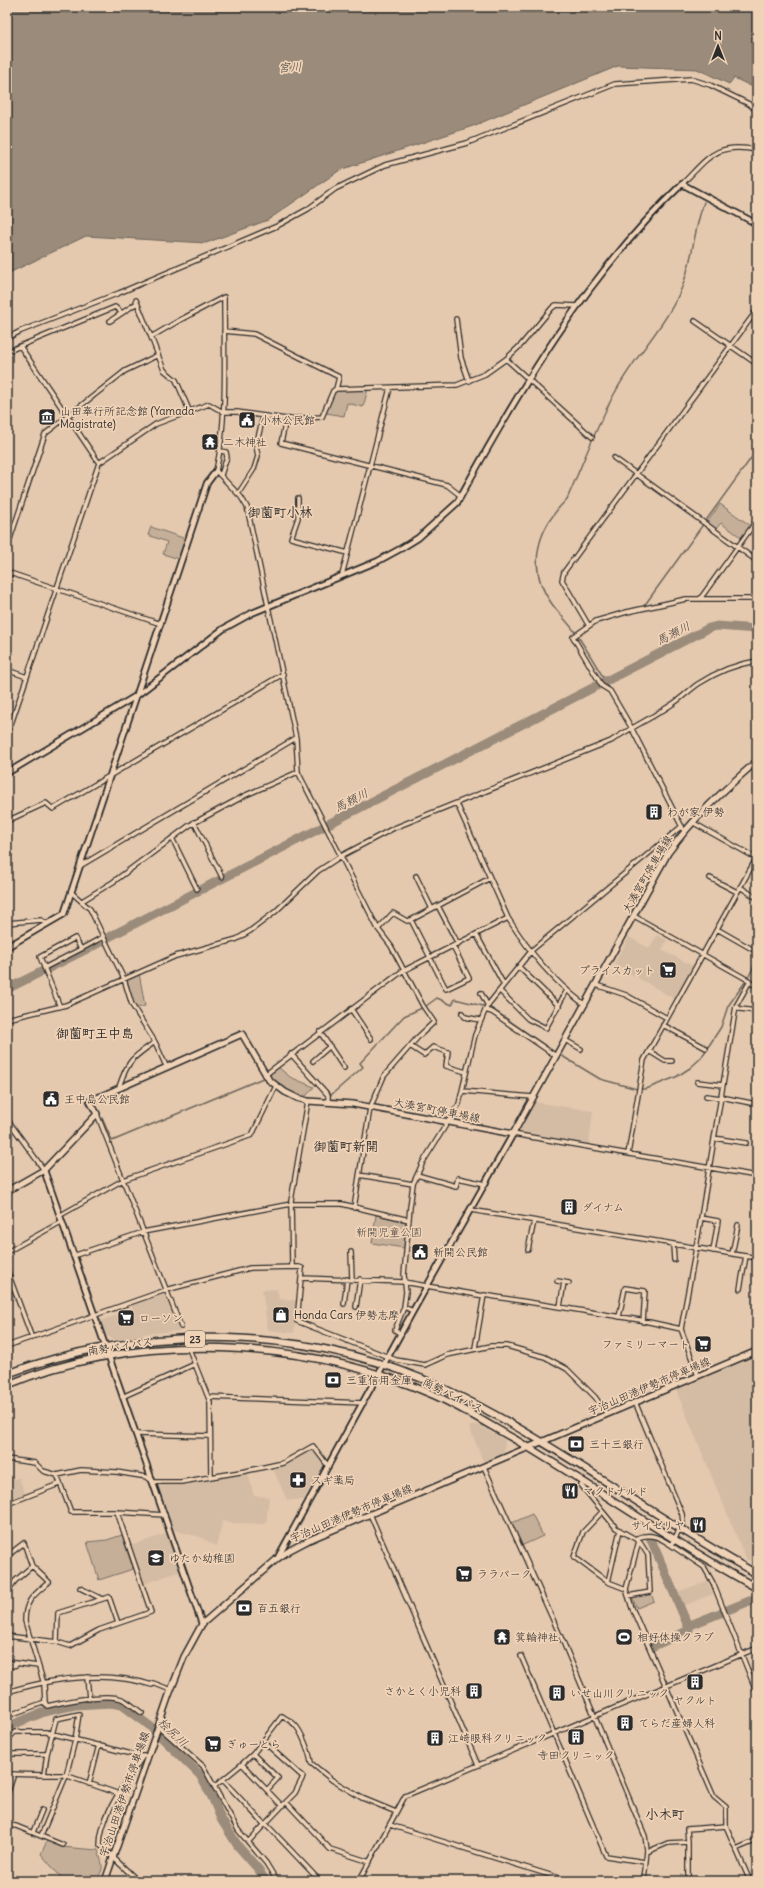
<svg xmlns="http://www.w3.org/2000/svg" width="764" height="1888" font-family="Delius,'Klee One',sans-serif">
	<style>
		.built { fill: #d4bca4 }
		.green { fill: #c5af99; stroke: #786d62 }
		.water { fill: #9a8b7a; stroke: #6e655a }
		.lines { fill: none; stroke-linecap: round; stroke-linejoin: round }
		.stream { stroke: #6e655a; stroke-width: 1.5 }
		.river { stroke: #9a8b7a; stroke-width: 9 }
		.minor-casing { stroke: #2b2b2b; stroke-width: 6 }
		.tertiary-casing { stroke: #2b2b2b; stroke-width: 8 }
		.secondary-casing { stroke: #2b2b2b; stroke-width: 8 }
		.trunk-casing { stroke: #2b2b2b; stroke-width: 9 }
		.minor { stroke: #f0d3b7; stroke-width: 3.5 }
		.tertiary { stroke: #f0d3b7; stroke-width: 4.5 }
		.secondary { stroke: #f0d3b7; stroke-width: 5 }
		.trunk { stroke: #f0d3b7; stroke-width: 6 }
		.labels { text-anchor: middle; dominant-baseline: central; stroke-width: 3.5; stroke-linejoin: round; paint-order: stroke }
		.shield { fill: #f0d3b7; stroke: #665d55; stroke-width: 1 }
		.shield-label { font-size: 10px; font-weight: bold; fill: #2b2b2b }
		.poi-label { font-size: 11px; fill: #2b2b2b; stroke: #f0d3b7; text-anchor: start }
		.street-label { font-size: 11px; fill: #2b2b2b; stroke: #f0d3b7 }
		.park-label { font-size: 11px; fill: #4a4541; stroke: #f0d3b7 }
		.water-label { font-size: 12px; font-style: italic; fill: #47433f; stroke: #f0d3b7 }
		.quarter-label { font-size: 13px; font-weight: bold; fill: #2b2b2b; stroke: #f0d3b7 }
	</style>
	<rect width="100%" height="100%" fill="#e4c9af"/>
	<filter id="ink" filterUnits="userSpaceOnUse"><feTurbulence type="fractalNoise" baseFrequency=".025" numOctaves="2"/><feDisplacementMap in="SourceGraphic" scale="8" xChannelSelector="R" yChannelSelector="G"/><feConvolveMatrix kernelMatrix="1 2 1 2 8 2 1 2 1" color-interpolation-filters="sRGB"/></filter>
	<g filter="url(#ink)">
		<path class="built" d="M657,935L667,940L662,950L695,967L676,1000L614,964L629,937L649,948Z
			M534,1102L593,1111L589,1145L519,1133Z
			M277,1289L279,1299L298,1300L294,1333L268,1330L262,1290Z
			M164,1293L179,1331L143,1334V1336L115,1340L104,1335L99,1321L132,1310V1305Z
			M757,1356V1564L746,1559L676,1390Z
			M476,1424L505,1440L504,1454L484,1463L469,1427Z
			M311,1449L326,1466L306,1500H287L272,1467L283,1466Z
			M248,1473L254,1496L269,1497L266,1524L233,1523L223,1520L216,1546L200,1537L173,1530L157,1485H178Z
			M19,1478L26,1495L7,1502V1480Z
			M168,1533L181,1571L144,1584L130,1546Z
			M707,1581L713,1594L683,1606L677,1592Z"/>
		<path class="green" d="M368,389L363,407L347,403L344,416L326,413L334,392L337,390Z
			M720,504L751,526L742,538L721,523L715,530L706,524Z
			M151,527L186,539L179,559L163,554L167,542L148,535Z
			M139,973L145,1006L137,1008L132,1004L126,979Z
			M278,1067L290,1077L314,1087L306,1096C292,1097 278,1084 269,1075Z
			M376,1215L406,1222L404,1248L372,1243Z
			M532,1514L543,1536L521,1546L512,1523Z
			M122,1535L133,1569L99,1580L87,1542L107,1540Z
			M651,1594L654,1601L637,1608L632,1597Z
			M47,1841L61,1847L98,1850C102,1865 106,1868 95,1881H64L41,1854Z"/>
		<path class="water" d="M7,7H757V89L734,78L729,84L697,69L618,66L473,126L340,170L268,220L206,243L86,236L7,274Z"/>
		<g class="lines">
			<path class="stream" d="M644,606L757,450
				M606,682C596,665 586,648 575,632C568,622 559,614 552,604C525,567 538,528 567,499C583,463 598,422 617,389C636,355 664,327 680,292C693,264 693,231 704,202
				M426,1006L437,998L452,1005L455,999L491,1008L553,1051
				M295,1055L331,1095L363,1067L360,1063L404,1016L422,1008
				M562,1056L600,1079L637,1089H646L676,1077L690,1068L701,1058L721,1027L728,1006L748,978L757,960
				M102,1118L112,1141L263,1078"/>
			<path class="river" d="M107,938L709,628L717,626L757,629
				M47,969L101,942
				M7,989L43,971
				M650,1537L688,1626
				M654,1646L689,1630L688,1626L757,1598
				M7,1727L44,1712L75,1705L111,1703L122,1705L150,1726L200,1775L213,1799L221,1819L238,1846L259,1870L265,1881"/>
			<g class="minor-casing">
				<path id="minor" d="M682,184C709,157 716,142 757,150
					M136,300L151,337
					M456,319L461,358L469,381
					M110,321L137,303
					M695,321L757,364
					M224,331L254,334L339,377L336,389
					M7,338L21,331L119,293L277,226L308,209L335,189L385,165L467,143L615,84L691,79L710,85L749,104L757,111
					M20,346L115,307L122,313
					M7,352L20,346L99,463
					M158,355L164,370L176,380L189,410
					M506,359L592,437
					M286,419L281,443L447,485L461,496
					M221,451L226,452L227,457L221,475
					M614,458L757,561
					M238,494L254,469L258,456L256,446L263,417
					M298,498V518L291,538L348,553
					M7,548L45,434L125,371L158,355L151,337L180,320L224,297C224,352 228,418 216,471L241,497L247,507L296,738L298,772L378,929L391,946L423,1006L434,1022L418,1037L384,1076L370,1108L354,1208
					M7,572L161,624
					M342,575L390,388
					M700,599L757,520
					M589,626L562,580L564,572L757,310
					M7,670L27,677
					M7,736L99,463L156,424L209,404L223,412H237L286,419L322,417L333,391L336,389L457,385L485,374L506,359L521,345L552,308L556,305L577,306
					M457,804L508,918
					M7,821L46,803L53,809L283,674
					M194,822L222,877
					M692,822L756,858
					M684,831L631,727L610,691L602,686L573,637L596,621L627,612L686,599H757
					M172,838L197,889
					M80,866L296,738
					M416,876L432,909
					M710,878L737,892
					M740,887L757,898
					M71,892L90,909L124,979L132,1005L155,1042L166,1066
					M82,901L113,882L190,825L246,795L298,772
					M438,906L458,944
					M634,916L750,981L752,984L757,985
					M411,920L446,989L469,978L453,946
					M7,923L41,920L47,924
					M378,929L393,913L407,921L411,920L490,878
					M717,929L752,949
					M476,934L504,985
					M519,967L559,1006
					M44,968L81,949
					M596,985L626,995L667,1018
					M500,991L528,1019L546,1028L567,990
					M481,993L488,1006
					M736,1006L740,1009L757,1011
					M60,1007L40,957L75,938L81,949L103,937
					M351,1009L371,1039
					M485,1010L492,1012L556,1056
					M462,1013L465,1017L480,1020
					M7,1019L66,1005L176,956L237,939L250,931L275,912L318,871L341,856L394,828L611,741C630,728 652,718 671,705C681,699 688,691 698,684C715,673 736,664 757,661
					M663,1025L706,1048
					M320,1032L344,1068
					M565,1040L581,1049
					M410,1046L424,1055L433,1047L448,1052L446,1066L466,1072
					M649,1051L665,1061H672
					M291,1054L328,1095V1102
					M313,1061L330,1046
					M265,1075L401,972L508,918C530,953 552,980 585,1005
					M697,1082L723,1085
					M119,1087C128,1060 132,1058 155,1042
					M463,1091L533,1097
					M706,1096L721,1098
					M721,1097L751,1103
					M97,1114L181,1327
					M7,1119L44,1170
					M513,1134L757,1176
					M714,1138L746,1143
					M628,1154L644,1060L757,857
					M359,1175L413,1184
					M417,1175L456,1186L458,1178L485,1184
					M471,1210L757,1258
					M59,1216L123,1180L252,1135L276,1086
					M701,1218L718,1221L713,1251
					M673,1245L674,1260
					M528,1250L534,1221
					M7,1252L61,1222
					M351,1252L352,1279
					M732,1254L738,1225
					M73,1256L143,1232L291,1204H342L409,1220
					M292,1267L291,1201L308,1101
					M7,1270L32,1338
					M302,1278L404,1282L484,1296
					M557,1281L569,1283
					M740,1289L746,1256
					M344,1304L347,1279
					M356,1307L360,1279
					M560,1307L564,1282
					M413,1311L404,1307L406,1292L404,1275L410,1207L413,1184L423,1162L459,1104L475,1035L487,1006L532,950L682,826
					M619,1317L625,1288L645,1291L643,1322
					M401,1334L395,1330L404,1307
					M7,1346L166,1290L250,1268L299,1267L302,1268L297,1321L396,1360L425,1365L447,1355L491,1346H507L545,1357L567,1369L595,1397L607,1414
					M475,1348L484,1295L640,1320L681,1329
					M189,1349L210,1402L211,1477
					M698,1376L681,1329L696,1248L736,1006L750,981
					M122,1397L195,1364
					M208,1397L364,1403
					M635,1402L682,1514L683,1523L671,1545L704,1567L713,1583L757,1693
					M136,1434L210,1436
					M7,1459L35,1463L43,1471L57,1475L81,1470L116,1472L147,1477L153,1482H181L246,1471L283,1463L313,1446L328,1466
					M484,1467L564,1644L645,1836L647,1850L644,1881
					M57,1475L71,1512H117L165,1515
					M581,1485L616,1528L639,1541L626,1589L632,1608L714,1797L726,1807V1826L736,1849L757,1840
					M7,1504L59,1484
					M602,1512L583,1532L574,1557L608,1582
					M370,1514L478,1765
					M620,1530L608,1582L626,1589
					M637,1538C651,1533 659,1537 671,1545
					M7,1556L24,1543L32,1566L49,1582C34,1595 25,1600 25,1621L44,1684L45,1702L7,1716
					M80,1588L102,1599
					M7,1592L15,1581L32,1566
					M628,1596L650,1592L648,1555L639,1541
					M7,1636L57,1642L70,1646L99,1630L151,1612L117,1512
					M57,1642L58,1613L109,1597L118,1623
					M521,1656L606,1856L645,1862
					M7,1662L38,1666
					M7,1667L16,1665
					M87,1677L89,1699
					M7,1692C53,1678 105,1670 152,1685L153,1683L171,1690
					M45,1702L47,1706C64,1702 109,1692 124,1700C130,1703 136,1709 142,1713
					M158,1726L203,1766L238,1830L266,1863L277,1881
					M263,1741L303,1777L295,1793L286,1802
					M7,1754H47
					M8,1754L9,1738L15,1732H46L139,1756H148
					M253,1754L282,1716C286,1719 292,1721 295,1725C302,1732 310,1754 311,1763L332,1780L362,1798L396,1812
					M242,1764L253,1754L278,1778L267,1790
					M7,1774L44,1775L47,1754L56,1719L79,1714L75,1740L66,1776L41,1836
					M44,1775H65L119,1794
					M223,1780L264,1824
					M89,1784L99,1745
					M215,1786L242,1764L282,1806
					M7,1795L14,1774
					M265,1823L320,1881
					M7,1825L16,1826L63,1845
					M390,1825L569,1881
					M33,1832L42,1810
					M248,1842L286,1802L330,1849L370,1862
					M688,1842V1881
					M736,1849L750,1881
					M647,1852L668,1843L688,1842L687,1829L726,1826
					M138,1881L100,1845C100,1815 127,1781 143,1756
					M359,1881L405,1796L757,1648"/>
			</g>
			<g class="tertiary-casing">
				<path id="tertiary" d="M7,773L136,696L223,629L252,613L378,561L400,549L418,538L457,503C520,388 587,275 682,184L757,224
					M7,947L64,914L207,483L216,471
					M44,1170L202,1624
					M277,1559L413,1311L513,1134"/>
			</g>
			<g class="secondary-casing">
				<path id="secondary" d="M7,1191L44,1170L97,1114L90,1101L242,1034L269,1080L285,1092L297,1098L308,1101L353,1104L513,1134L668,853C694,817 724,790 757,761
					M105,1881L169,1695L184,1657L202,1624L277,1559L290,1550L309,1540L757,1351"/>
			</g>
			<g class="trunk-casing">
				<path id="trunk" d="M7,1374C146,1322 310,1325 445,1389C554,1441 651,1516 757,1574
					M7,1385C140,1330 303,1338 434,1395C463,1408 489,1425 516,1440C597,1488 674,1543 757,1588"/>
			</g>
			<use href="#minor" class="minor"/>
			<use href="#tertiary" class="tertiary"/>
			<use href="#secondary" class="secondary"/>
			<use href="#trunk" class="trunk"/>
		</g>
	</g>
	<defs>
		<g id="museum-square" transform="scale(0.9)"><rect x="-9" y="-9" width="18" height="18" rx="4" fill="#2b2b2b" stroke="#f0d3b7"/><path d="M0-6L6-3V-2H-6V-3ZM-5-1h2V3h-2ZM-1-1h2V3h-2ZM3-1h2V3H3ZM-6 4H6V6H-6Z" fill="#fff"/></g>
		<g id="civic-square" transform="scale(0.9)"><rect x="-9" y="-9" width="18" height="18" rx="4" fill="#2b2b2b" stroke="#f0d3b7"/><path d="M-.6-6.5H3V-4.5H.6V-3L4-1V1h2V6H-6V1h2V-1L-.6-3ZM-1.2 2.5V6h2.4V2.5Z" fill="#fff"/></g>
		<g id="temple-square" transform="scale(0.9)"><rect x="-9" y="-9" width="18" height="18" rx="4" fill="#2b2b2b" stroke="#f0d3b7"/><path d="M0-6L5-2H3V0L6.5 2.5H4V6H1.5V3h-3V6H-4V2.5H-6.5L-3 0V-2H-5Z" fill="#fff"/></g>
		<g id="building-square" transform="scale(0.9)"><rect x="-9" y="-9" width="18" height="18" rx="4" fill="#2b2b2b" stroke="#f0d3b7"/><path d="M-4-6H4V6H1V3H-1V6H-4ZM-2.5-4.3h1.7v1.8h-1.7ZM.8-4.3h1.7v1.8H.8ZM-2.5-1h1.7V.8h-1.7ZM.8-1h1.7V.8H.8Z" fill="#fff"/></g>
		<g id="supermarket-square" transform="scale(0.9)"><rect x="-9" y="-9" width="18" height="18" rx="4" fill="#2b2b2b" stroke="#f0d3b7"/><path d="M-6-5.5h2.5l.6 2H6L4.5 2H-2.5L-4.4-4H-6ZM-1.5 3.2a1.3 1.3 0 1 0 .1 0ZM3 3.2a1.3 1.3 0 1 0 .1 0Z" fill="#fff"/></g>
		<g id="shop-square" transform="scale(0.9)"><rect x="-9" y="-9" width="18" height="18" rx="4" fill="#2b2b2b" stroke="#f0d3b7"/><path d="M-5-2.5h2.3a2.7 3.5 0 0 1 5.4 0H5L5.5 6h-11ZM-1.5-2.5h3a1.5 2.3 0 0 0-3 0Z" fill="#fff"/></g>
		<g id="bank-square" transform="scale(0.9)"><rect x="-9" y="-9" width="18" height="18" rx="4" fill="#2b2b2b" stroke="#f0d3b7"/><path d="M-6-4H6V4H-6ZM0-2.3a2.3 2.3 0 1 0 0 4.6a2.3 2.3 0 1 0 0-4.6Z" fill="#fff"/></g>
		<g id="pharmacy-square" transform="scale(0.9)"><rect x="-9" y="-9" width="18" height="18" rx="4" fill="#2b2b2b" stroke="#f0d3b7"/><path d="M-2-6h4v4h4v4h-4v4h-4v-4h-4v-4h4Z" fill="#fff"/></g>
		<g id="restaurant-square" transform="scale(0.9)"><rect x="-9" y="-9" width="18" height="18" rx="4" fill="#2b2b2b" stroke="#f0d3b7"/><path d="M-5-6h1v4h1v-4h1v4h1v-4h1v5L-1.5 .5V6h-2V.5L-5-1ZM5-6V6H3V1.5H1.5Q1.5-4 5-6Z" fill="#fff"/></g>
		<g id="school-square" transform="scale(0.9)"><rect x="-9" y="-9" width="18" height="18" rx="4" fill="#2b2b2b" stroke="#f0d3b7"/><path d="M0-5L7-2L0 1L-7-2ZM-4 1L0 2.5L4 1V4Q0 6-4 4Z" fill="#fff"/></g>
		<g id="stadium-square" transform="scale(0.9)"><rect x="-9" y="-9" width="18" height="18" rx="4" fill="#2b2b2b" stroke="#f0d3b7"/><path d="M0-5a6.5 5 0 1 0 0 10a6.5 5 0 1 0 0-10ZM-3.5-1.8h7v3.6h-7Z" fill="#fff"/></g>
	</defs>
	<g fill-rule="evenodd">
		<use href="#museum-square" x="47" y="417"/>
		<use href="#civic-square" x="247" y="420"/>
		<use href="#temple-square" x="210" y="442"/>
		<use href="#building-square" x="654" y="812"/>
		<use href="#supermarket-square" x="668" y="970"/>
		<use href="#civic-square" x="51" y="1099"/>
		<use href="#building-square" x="569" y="1207"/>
		<use href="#civic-square" x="420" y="1252"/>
		<use href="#shop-square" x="281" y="1315"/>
		<use href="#supermarket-square" x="126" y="1318"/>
		<use href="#supermarket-square" x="703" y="1344"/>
		<use href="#bank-square" x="333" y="1380"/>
		<use href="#bank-square" x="576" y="1444"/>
		<use href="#pharmacy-square" x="298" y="1480"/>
		<use href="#restaurant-square" x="570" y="1491"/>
		<use href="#restaurant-square" x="698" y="1525"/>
		<use href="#school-square" x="156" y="1558"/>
		<use href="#supermarket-square" x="464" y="1574"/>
		<use href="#bank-square" x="244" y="1608"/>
		<use href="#temple-square" x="502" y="1637"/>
		<use href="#stadium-square" x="624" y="1637"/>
		<use href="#building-square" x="695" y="1682"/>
		<use href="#building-square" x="474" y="1691"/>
		<use href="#building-square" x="557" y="1693"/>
		<use href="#building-square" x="625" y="1723"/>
		<use href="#building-square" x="576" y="1737"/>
		<use href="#building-square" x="435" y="1738"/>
		<use href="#supermarket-square" x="213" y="1744"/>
	</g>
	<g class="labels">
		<rect class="shield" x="185" y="1331" width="20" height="16" rx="3"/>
		<g class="shield-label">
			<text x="195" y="1339">23</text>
		</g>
		<g class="poi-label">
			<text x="60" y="411">山田奉行所記念館 (Yamada<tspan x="60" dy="13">Magistrate)</tspan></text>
			<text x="260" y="420">小林公民館</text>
			<text x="223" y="442">二木神社</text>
			<text x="667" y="812">わが家 伊勢</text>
			<text x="655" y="970" text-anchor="end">プライスカット</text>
			<text x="64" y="1099">王中島公民館</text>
			<text x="582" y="1207">ダイナム</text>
			<text x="433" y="1252">新開公民館</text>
			<text x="294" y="1315">Honda Cars 伊勢志摩</text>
			<text x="139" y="1318">ローソン</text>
			<text x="690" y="1344" text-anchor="end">ファミリーマート</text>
			<text x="346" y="1380">三重信用金庫</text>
			<text x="589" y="1444">三十三銀行</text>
			<text x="311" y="1480">スギ薬局</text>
			<text x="583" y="1491">マクドナルド</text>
			<text x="685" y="1525" text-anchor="end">サイゼリヤ</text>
			<text x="169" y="1558">ゆたか幼稚園</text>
			<text x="477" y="1574">ララパーク</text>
			<text x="257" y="1608">百五銀行</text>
			<text x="515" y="1637">箕輪神社</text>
			<text x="637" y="1637">相好体操クラブ</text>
			<text x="461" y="1691" text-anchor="end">さかとく小児科</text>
			<text x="570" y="1693">いせ山川クリニック</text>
			<text x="695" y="1700" text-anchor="middle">ヤクルト</text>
			<text x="638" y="1723">てらだ産婦人科</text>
			<text x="448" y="1738">江崎眼科クリニック</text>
			<text x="226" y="1744">ぎゅーとら</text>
			<text x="576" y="1755" text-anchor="middle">寺田クリニック</text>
		</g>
		<g class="street-label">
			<text transform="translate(647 874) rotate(-60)">大湊宮町停車場線</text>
			<text transform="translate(437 1110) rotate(11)">大湊宮町停車場線</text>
			<text transform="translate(120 1346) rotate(-9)">南勢バイパス</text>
			<text transform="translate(649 1386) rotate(-23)">宇治山田港伊勢市停車場線</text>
			<text transform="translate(453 1395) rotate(26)">南勢バイパス</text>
			<text transform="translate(351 1513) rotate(-23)">宇治山田港伊勢市停車場線</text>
			<text transform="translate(124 1794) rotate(-71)">宇治山田港伊勢市停車場線</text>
		</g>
		<g class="park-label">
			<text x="389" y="1232">新開児童公園</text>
		</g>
		<g class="water-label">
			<text transform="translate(290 67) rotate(-4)">宮川</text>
			<text transform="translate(673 633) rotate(-27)">馬瀬川</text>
			<text transform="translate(351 800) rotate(-27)">馬頼川</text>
			<text transform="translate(173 1732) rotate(44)">桧尻川</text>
		</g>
		<g class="quarter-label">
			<text x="280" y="512">御薗町小林</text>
			<text x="95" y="1033">御薗町王中島</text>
			<text x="346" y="1146">御薗町新開</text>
			<text x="665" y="1814">小木町</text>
		</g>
	</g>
	<rect width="764" height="1888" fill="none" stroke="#f0d3b7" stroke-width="24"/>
	<rect x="12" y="12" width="740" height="1864" fill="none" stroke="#2b2b2b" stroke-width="1.5" filter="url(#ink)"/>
	<g transform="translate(718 46)" stroke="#f0d3b7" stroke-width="3" paint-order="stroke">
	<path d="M0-3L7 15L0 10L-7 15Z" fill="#2b2b2b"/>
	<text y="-6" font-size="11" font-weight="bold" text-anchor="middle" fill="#2b2b2b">N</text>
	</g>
</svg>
